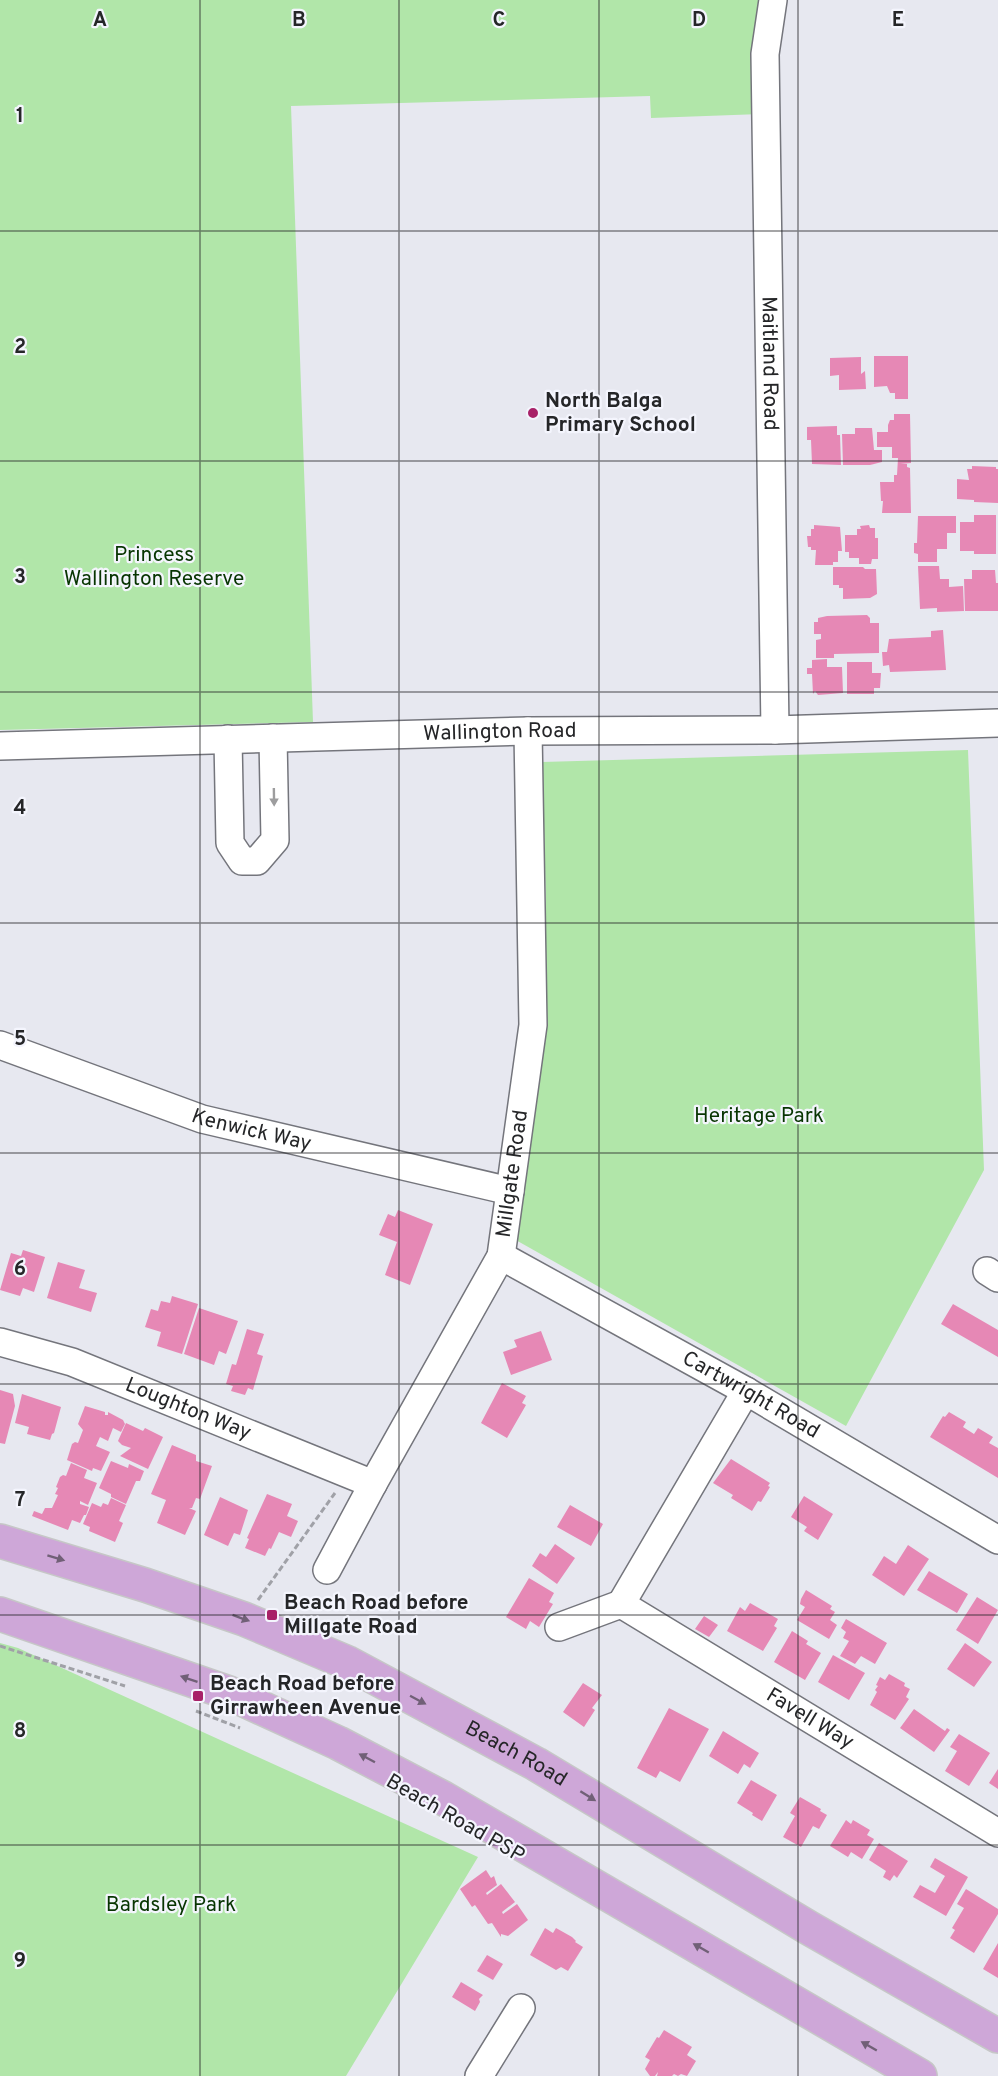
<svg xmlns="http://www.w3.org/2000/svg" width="998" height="2076" font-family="Overpass,sans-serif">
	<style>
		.green { fill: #b1e6a9 }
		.building { fill: #e688b5 }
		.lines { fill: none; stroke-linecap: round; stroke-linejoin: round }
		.minor-casing { stroke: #74757c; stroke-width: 30 }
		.major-casing { stroke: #c6c7c7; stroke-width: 36 }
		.path { stroke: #a0a1a7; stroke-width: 3; stroke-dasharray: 6 3; stroke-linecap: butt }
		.minor { stroke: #fff; stroke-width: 27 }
		.major { stroke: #cea7d8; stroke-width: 33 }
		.oneway { fill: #9d9d9e }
		.oneway2 { fill: #716077 }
		.grid { fill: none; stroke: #252628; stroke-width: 1.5; stroke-opacity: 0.55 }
		.poi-dot { fill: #a82168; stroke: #f4f5fd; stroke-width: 2 }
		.labels { text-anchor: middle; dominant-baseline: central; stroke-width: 4.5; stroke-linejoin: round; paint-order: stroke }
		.street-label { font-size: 21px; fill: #252628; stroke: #f4f5fd }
		.poi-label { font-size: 21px; font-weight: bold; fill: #252628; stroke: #f4f5fd; text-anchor: start }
		.park-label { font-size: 21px; fill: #073501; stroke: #f4f5fd }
		.grid-label { font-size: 20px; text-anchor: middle; font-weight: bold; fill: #252628; stroke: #f4f5fd; stroke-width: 4.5; stroke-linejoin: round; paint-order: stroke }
	</style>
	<rect width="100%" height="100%" fill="#e7e8f0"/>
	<path class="green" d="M0,0H766L761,114L651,118L650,96L291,106L313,722L0,730Z
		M968,750L984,1170L846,1426L514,1239L542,1049L546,902L542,762Z
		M0,1643L18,1648L478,1857L346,2076H0Z"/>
	<path class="building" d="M874,356H908V399H895V393H890L887,386L874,387Z
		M861,357V374L865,371L866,389L839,390V375L830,376V358Z
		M894,414H910L911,463L900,464H907V467L910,468L911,513H882L883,501H881L880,482H894V475H897L898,458H892V447H877V432H888V425L890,420H894Z
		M837,426V435H840L841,465L812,464L811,440H807V427Z
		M855,428H872L874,450H882V462L870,465H843L842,434H855Z
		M972,466L996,467V469H998V503L974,502V500L957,499V479L969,480L967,469H972Z
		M974,515H996V554H974V551H960V522H974Z
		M918,516H956V533H947V549H937V562H918V554L914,553V543H917Z
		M814,525L840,527L842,551H838V562H833V565H815L816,550H811V547H808L807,536H811V529H814Z
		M869,525L870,528H875V538H878V559H872L871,564H859V558H849V552H845V535H857V529H861L860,526Z
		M918,566H939L940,579H949V587L963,586L964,611L937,612V608L920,609Z
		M833,567H863L865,569H876L877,594L870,598L843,599V588H839V585H833Z
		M972,570H995L996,583H998V611H965L964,579H972Z
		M867,615L870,618V623H879V653L834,654V658H816V640L821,639V634H814V622H818V618L827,616Z
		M943,630L946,670L890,672L889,665L883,666L882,652H887L889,639L931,637V631Z
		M827,659V667H842L843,693L818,695L815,691L813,694L812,674H807V668H812V660Z
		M847,662H872V673H881L880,688H874V694H847Z
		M398,1210L433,1224L410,1285L385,1275L397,1242L379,1235L388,1214L395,1217Z
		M23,1250L45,1257L34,1292L23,1288L20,1296L0,1290L11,1253L21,1256Z
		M58,1262L85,1270L79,1288L97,1293L91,1312L47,1298Z
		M172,1296L198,1304L182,1354L157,1346L161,1332L145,1327L151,1309L158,1311L161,1301L170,1303Z
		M953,1304L998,1330V1357L941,1324Z
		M199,1308L238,1321L226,1354L219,1351L214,1365L184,1354Z
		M247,1329L264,1334L257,1354L263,1356L253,1390L248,1388L245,1395L231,1391L233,1386L226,1384L232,1364L236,1365Z
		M541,1331L552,1360L511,1375L503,1352L517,1347L514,1340Z
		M502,1383L526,1396L522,1403L526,1405L507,1438L481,1423Z
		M0,1390L13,1394L15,1406L5,1444L0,1443Z
		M22,1394L61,1407L54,1433L52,1434L50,1440L27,1434L29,1427L15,1423Z
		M85,1406L105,1412V1415H108V1412L123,1420L125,1424L121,1432L113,1428L108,1441L100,1437L96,1446L110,1452L101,1471L93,1468L92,1471L67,1460L72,1444L75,1442L78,1443L83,1430L78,1424Z
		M949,1412L966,1422L963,1427L974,1434L978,1428L993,1437L989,1443L998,1448V1478L930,1437L943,1416L945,1417Z
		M126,1423L143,1431L145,1428L163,1437L148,1469L120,1456L131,1448L122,1445L118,1441Z
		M172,1445L196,1455V1461L212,1466L200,1499L196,1498L192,1508H189L196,1511L185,1535L157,1523L166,1500L151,1494Z
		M731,1459L770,1483L768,1486L770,1487L761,1502L758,1501L752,1511L731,1498L733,1495L713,1483Z
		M111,1461L128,1468L129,1464L144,1471L140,1481H136L126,1504L111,1497V1494L99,1488Z
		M71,1463L87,1470L84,1478L97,1483L88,1505L80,1501V1504L89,1507L86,1515H84L80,1523L72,1520L68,1530L32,1516L34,1511L42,1514L45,1508H52L58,1495L55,1494L58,1488L56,1487L60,1477L63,1475L66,1476Z
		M267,1494L292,1504L287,1516L298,1521L291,1537L279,1532L271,1549L269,1548L265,1556L245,1548L249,1539L247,1538Z
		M804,1496L833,1514L818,1540L804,1531L807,1527L791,1517Z
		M220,1497L248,1510L240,1535L234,1533L228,1546L204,1535Z
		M111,1498L126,1505L119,1521L123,1523L115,1542L89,1531L90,1527L83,1524L92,1503L101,1507L103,1503L108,1505Z
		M570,1505L603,1524L591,1546L557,1527Z
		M555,1544L575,1558L557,1584L532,1566L540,1553L546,1557Z
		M908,1545L929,1559L904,1596L872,1575L884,1556L896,1564Z
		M929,1571L968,1594L957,1613L917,1590Z
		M529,1578L554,1593L549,1602L553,1604L539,1627L530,1621L526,1629L506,1617Z
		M806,1590L832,1606L830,1609L835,1612L830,1620L837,1625L829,1639L797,1620L805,1607L800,1604L801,1599Z
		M977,1597L998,1610L978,1644L956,1630Z
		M750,1603L778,1619L774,1626L777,1628L763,1651L727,1631L740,1607L745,1611Z
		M704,1616L718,1625L709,1637L695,1629Z
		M846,1619L887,1643L875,1664L861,1656L855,1664L840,1656L849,1641L843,1638L846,1632L841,1628Z
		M792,1631L808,1641L806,1644L821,1653L805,1680L774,1662Z
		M965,1643L992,1662L974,1687L947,1669Z
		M833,1655L865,1673L849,1700L818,1682Z
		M889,1674L905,1683L904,1686L910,1689L906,1697L909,1699L895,1720L870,1705L877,1692L875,1690L878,1686L876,1685L880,1677L885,1680Z
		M583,1683L602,1695L592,1708L595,1710L584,1727L563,1712Z
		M669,1708L709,1729L680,1782L660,1771L656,1778L637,1768Z
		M914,1709L945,1731L947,1728L950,1730L934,1752L900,1728Z
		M723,1731L759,1753L750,1768L744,1764L738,1774L709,1756Z
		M959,1734L990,1753L969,1786L945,1771L957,1751L950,1747Z
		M998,1769V1789L989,1783Z
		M751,1780L777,1795L762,1821L752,1815L753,1813L737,1803Z
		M800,1797L821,1809L820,1811L827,1815L819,1829L813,1826L801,1847L783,1837L795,1816L790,1813Z
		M846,1820L851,1824L853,1820L870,1830L867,1835L874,1839L862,1859L851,1852L848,1857L830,1846Z
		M879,1843L908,1861L897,1878L894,1875L890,1881L883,1877L886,1871L869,1860Z
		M935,1858L968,1877L946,1916L913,1897L920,1885L935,1893L945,1876L930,1867Z
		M486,1870L491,1878L494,1876L497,1885L486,1893L487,1895L501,1884L515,1902L502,1912L503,1914L517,1904L528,1920L508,1936L501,1934V1937L492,1923L488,1924L475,1905L472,1907L460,1889Z
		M966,1889L998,1909V1914L974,1953L950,1938L955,1930L952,1928L964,1908L957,1904Z
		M545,1928L553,1933L556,1928L572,1937L576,1941L575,1942L583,1947L568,1971L561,1967L556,1970L530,1955Z
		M998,1943V1978L983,1969Z
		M487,1955L503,1964L493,1980L477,1971Z
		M461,1982L483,1995L479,1999L480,2002L475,2011L452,1997Z
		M664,2030L692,2047L687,2055L696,2061L687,2076L681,2074L678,2076L674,2074L672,2076H657L658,2072L655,2076H650L645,2069L650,2060L645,2057L657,2037L659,2038Z"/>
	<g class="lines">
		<g class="minor-casing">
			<g id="minor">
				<path id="s1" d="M773,0L765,54L775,730"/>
				<path d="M228,739L230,843L242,861H257L275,840L273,738"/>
				<path id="s2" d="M0,746L528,731L775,730L998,723"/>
				<path id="s3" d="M0,1045L202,1119L510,1191"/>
				<path id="s4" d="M501,1256L746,1391L998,1540"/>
				<path d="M987,1271L998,1278"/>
				<path id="s5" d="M0,1342L72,1362L373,1484"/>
				<path id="s6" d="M746,1391L621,1604L998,1833"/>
				<path id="s7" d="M327,1570L373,1484L501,1256L533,1025L528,731"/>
				<path d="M559,1627L621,1604"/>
				<path d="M479,2076L521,2008"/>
			</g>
		</g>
		<g class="major-casing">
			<g id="major">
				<path id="s8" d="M0,1541L145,1585L244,1619L348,1663L536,1764L809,1928L998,2036"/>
				<path d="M0,1614L229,1693L338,1743L443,1798L920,2076"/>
			</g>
		</g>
		<path class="path" d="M258,1600L335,1493
			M0,1646L125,1686
			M196,1711L240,1728"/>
		<use href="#minor" class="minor"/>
		<use href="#major" class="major"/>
	</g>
	<defs><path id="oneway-solid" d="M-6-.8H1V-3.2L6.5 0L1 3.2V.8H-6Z" transform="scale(1.5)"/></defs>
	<use class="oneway" href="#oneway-solid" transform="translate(274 797) rotate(89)"/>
	<g class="oneway2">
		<use href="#oneway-solid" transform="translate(56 1558) rotate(17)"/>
		<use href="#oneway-solid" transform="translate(241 1618) rotate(20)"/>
		<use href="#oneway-solid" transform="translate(189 1679) rotate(-161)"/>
		<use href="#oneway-solid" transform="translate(418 1700) rotate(28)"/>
		<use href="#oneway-solid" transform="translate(367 1758) rotate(-152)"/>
		<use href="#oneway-solid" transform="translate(588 1796) rotate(32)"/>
		<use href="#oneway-solid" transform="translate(701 1948) rotate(-150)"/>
		<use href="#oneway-solid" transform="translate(869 2046) rotate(-150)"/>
	</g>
	<path class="grid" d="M200,0V2076M399,0V2076M599,0V2076M798,0V2076M0,231H998M0,461H998M0,692H998M0,923H998M0,1153H998M0,1384H998M0,1615H998M0,1845H998"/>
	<g class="poi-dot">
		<circle cx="533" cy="413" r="6"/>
		<rect x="266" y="1609" width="12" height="12" rx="3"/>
		<rect x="192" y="1690" width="12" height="12" rx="3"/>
	</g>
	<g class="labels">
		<g class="street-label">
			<text stroke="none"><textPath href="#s1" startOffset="364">Maitland Road</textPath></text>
			<text stroke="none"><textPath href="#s2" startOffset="500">Wallington Road</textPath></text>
			<text stroke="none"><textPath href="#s3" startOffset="266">Kenwick Way</textPath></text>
			<text stroke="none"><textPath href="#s7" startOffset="442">Millgate Road</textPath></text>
			<text stroke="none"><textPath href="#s4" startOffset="286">Cartwright Road</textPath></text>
			<text stroke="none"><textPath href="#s5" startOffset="200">Loughton Way</textPath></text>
			<text stroke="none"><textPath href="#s6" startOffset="468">Favell Way</textPath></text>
			<text stroke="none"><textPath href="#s8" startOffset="560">Beach Road</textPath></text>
			<text transform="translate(455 1819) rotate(30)">Beach Road PSP</text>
		</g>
		<g class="poi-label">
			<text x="545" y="401">North Balga<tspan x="545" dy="24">Primary School</tspan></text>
			<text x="284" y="1603">Beach Road before<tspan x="284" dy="24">Millgate Road</tspan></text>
			<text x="210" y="1684">Beach Road before<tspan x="210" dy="24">Girrawheen Avenue</tspan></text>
		</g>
		<g class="park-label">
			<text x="154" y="555">Princess<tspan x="154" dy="24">Wallington Reserve</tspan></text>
			<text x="759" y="1116">Heritage Park</text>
			<text x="171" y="1905">Bardsley Park</text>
		</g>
	</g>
	<g class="grid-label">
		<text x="100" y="26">A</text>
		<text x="299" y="26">B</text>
		<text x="499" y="26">C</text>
		<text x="699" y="26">D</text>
		<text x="898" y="26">E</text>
		<text x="20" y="122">1</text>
		<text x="20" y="353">2</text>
		<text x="20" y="583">3</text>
		<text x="20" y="814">4</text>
		<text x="20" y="1045">5</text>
		<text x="20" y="1275">6</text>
		<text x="20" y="1506">7</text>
		<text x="20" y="1737">8</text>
		<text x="20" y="1967">9</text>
	</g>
</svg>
